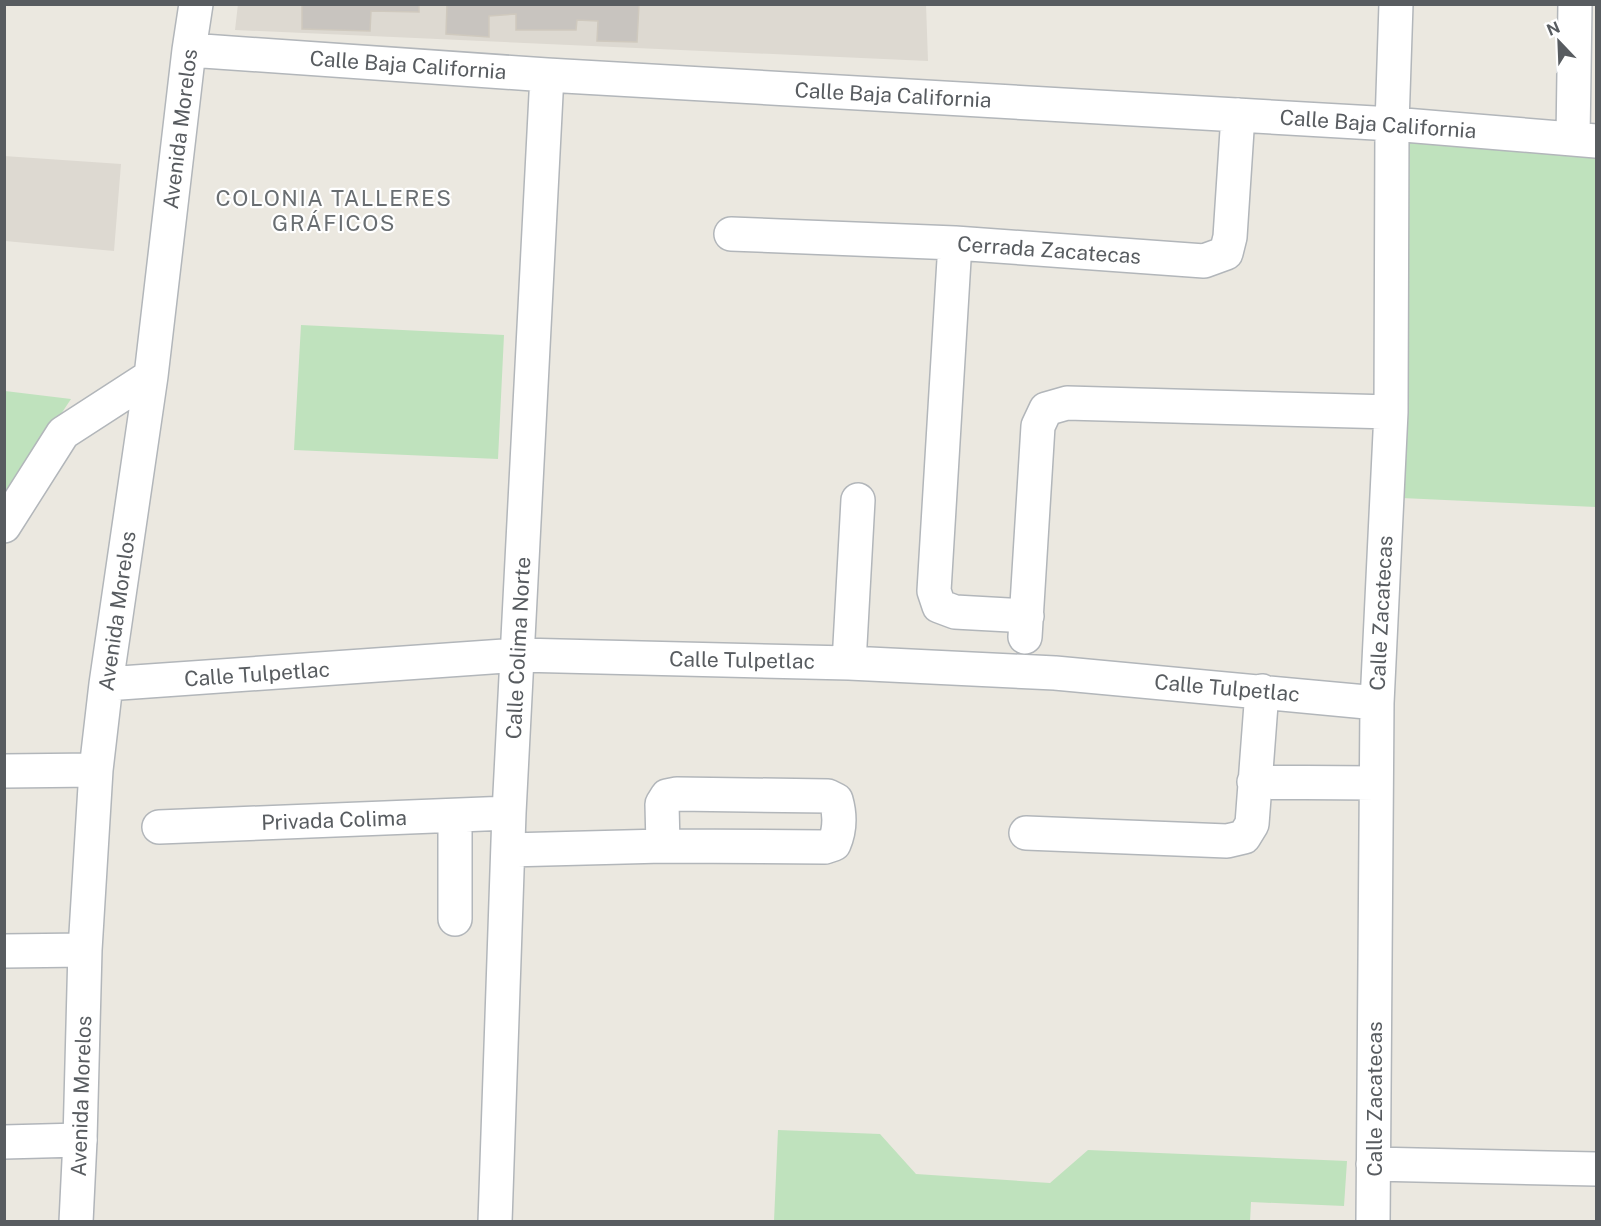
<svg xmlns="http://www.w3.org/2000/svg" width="1601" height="1226" font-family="'Public Sans',sans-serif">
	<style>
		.education { fill: #ddd9d1 }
		.green { fill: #bfe2bd }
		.building { fill: #c8c4bf; stroke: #cfc9be; stroke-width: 1.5 }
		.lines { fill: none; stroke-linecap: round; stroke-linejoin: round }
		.street-casing { stroke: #b2b6ba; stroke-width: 36 }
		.secondary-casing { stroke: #b1b5ba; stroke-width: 36 }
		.street { stroke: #fff; stroke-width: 33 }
		.secondary { stroke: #fff; stroke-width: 33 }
		.labels { text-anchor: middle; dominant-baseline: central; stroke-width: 4.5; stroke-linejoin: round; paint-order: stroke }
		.street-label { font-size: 21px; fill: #585c60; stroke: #fff }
		.neighbourhood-label { font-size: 22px; letter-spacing: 1.5px; fill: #696e72; stroke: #fff }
	</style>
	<rect width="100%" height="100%" fill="#ebe8e0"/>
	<path class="education" d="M238,4H926L928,61L235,30Z
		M4,156L121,164L114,251L5,241Z"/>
	<path class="green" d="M1392,124L1596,137V507L1380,497Z
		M301,325L504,335L498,459L294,450Z
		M5,391L71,399L5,498Z
		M778,1130L880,1134L916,1174L1050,1183L1088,1150L1347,1161L1344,1206L1251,1202L1250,1222L774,1221Z"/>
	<path class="building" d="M302,4H419V12L371,11L370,31L302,29Z
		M447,4H639L637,42L597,41L598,21L577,20L576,30H516V14L489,16V37L446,34Z"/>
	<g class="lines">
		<g class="street-casing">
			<path id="street" d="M189,50L547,75L1392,124L1596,141
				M1573,139L1575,4
				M731,234L955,243L1204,261L1226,253L1230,237L1238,115
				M955,243L934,591L939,606L955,612L1027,616
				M4,526L63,433L151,376
				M1025,637L1038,426L1046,409L1067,403L1391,412
				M849,663L858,500
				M106,684L519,655L849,663L1055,673L1377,703
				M4,771L96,770
				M1254,782L1376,783
				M159,827L509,813
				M1026,833L1227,841L1244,837L1252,824L1262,691
				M508,850L663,846L825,847L834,844C840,830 840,814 836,800L828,796L677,794L667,796L662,804L663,846
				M455,919V816
				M4,951L85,950
				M80,1140L85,950L96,770L106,684L151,376L189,50L196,4
				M1373,1164L1596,1169
				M495,1222L509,813L547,75
				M1373,1222L1377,703L1391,412L1392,124L1396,4"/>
		</g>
		<g class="secondary-casing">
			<path id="secondary" d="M4,1142L80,1140L76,1222"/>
		</g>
		<use href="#street" class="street"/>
		<use href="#secondary" class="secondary"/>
	</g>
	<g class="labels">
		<g class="street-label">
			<text transform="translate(408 65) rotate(4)">Calle Baja California</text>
			<text transform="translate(893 95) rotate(3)">Calle Baja California</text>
			<text transform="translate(1378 124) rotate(4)">Calle Baja California</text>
			<text transform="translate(180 129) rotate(-83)">Avenida Morelos</text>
			<text transform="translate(1049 250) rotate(4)">Cerrada Zacatecas</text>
			<text transform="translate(117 611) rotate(-82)">Avenida Morelos</text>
			<text transform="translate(1381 613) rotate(-87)">Calle Zacatecas</text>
			<text transform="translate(518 648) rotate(-87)">Calle Colima Norte</text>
			<text transform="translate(742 660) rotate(1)">Calle Tulpetlac</text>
			<text transform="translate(257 674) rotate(-4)">Calle Tulpetlac</text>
			<text transform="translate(1227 688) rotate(5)">Calle Tulpetlac</text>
			<text transform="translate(334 820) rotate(-2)">Privada Colima</text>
			<text transform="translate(81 1096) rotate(-88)">Avenida Morelos</text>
			<text transform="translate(1374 1099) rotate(-90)">Calle Zacatecas</text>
		</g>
		<g class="neighbourhood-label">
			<text x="334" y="198">COLONIA TALLERES<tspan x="334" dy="25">GRÁFICOS</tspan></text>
		</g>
	</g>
	<rect width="1601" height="1226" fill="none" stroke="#585c60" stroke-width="12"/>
	<g transform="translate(1559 42) rotate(337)" stroke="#ffffff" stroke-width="4.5" paint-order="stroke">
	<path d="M0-4.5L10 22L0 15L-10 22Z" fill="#585c60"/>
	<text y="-9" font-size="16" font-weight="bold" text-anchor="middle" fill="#585c60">N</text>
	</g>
</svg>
